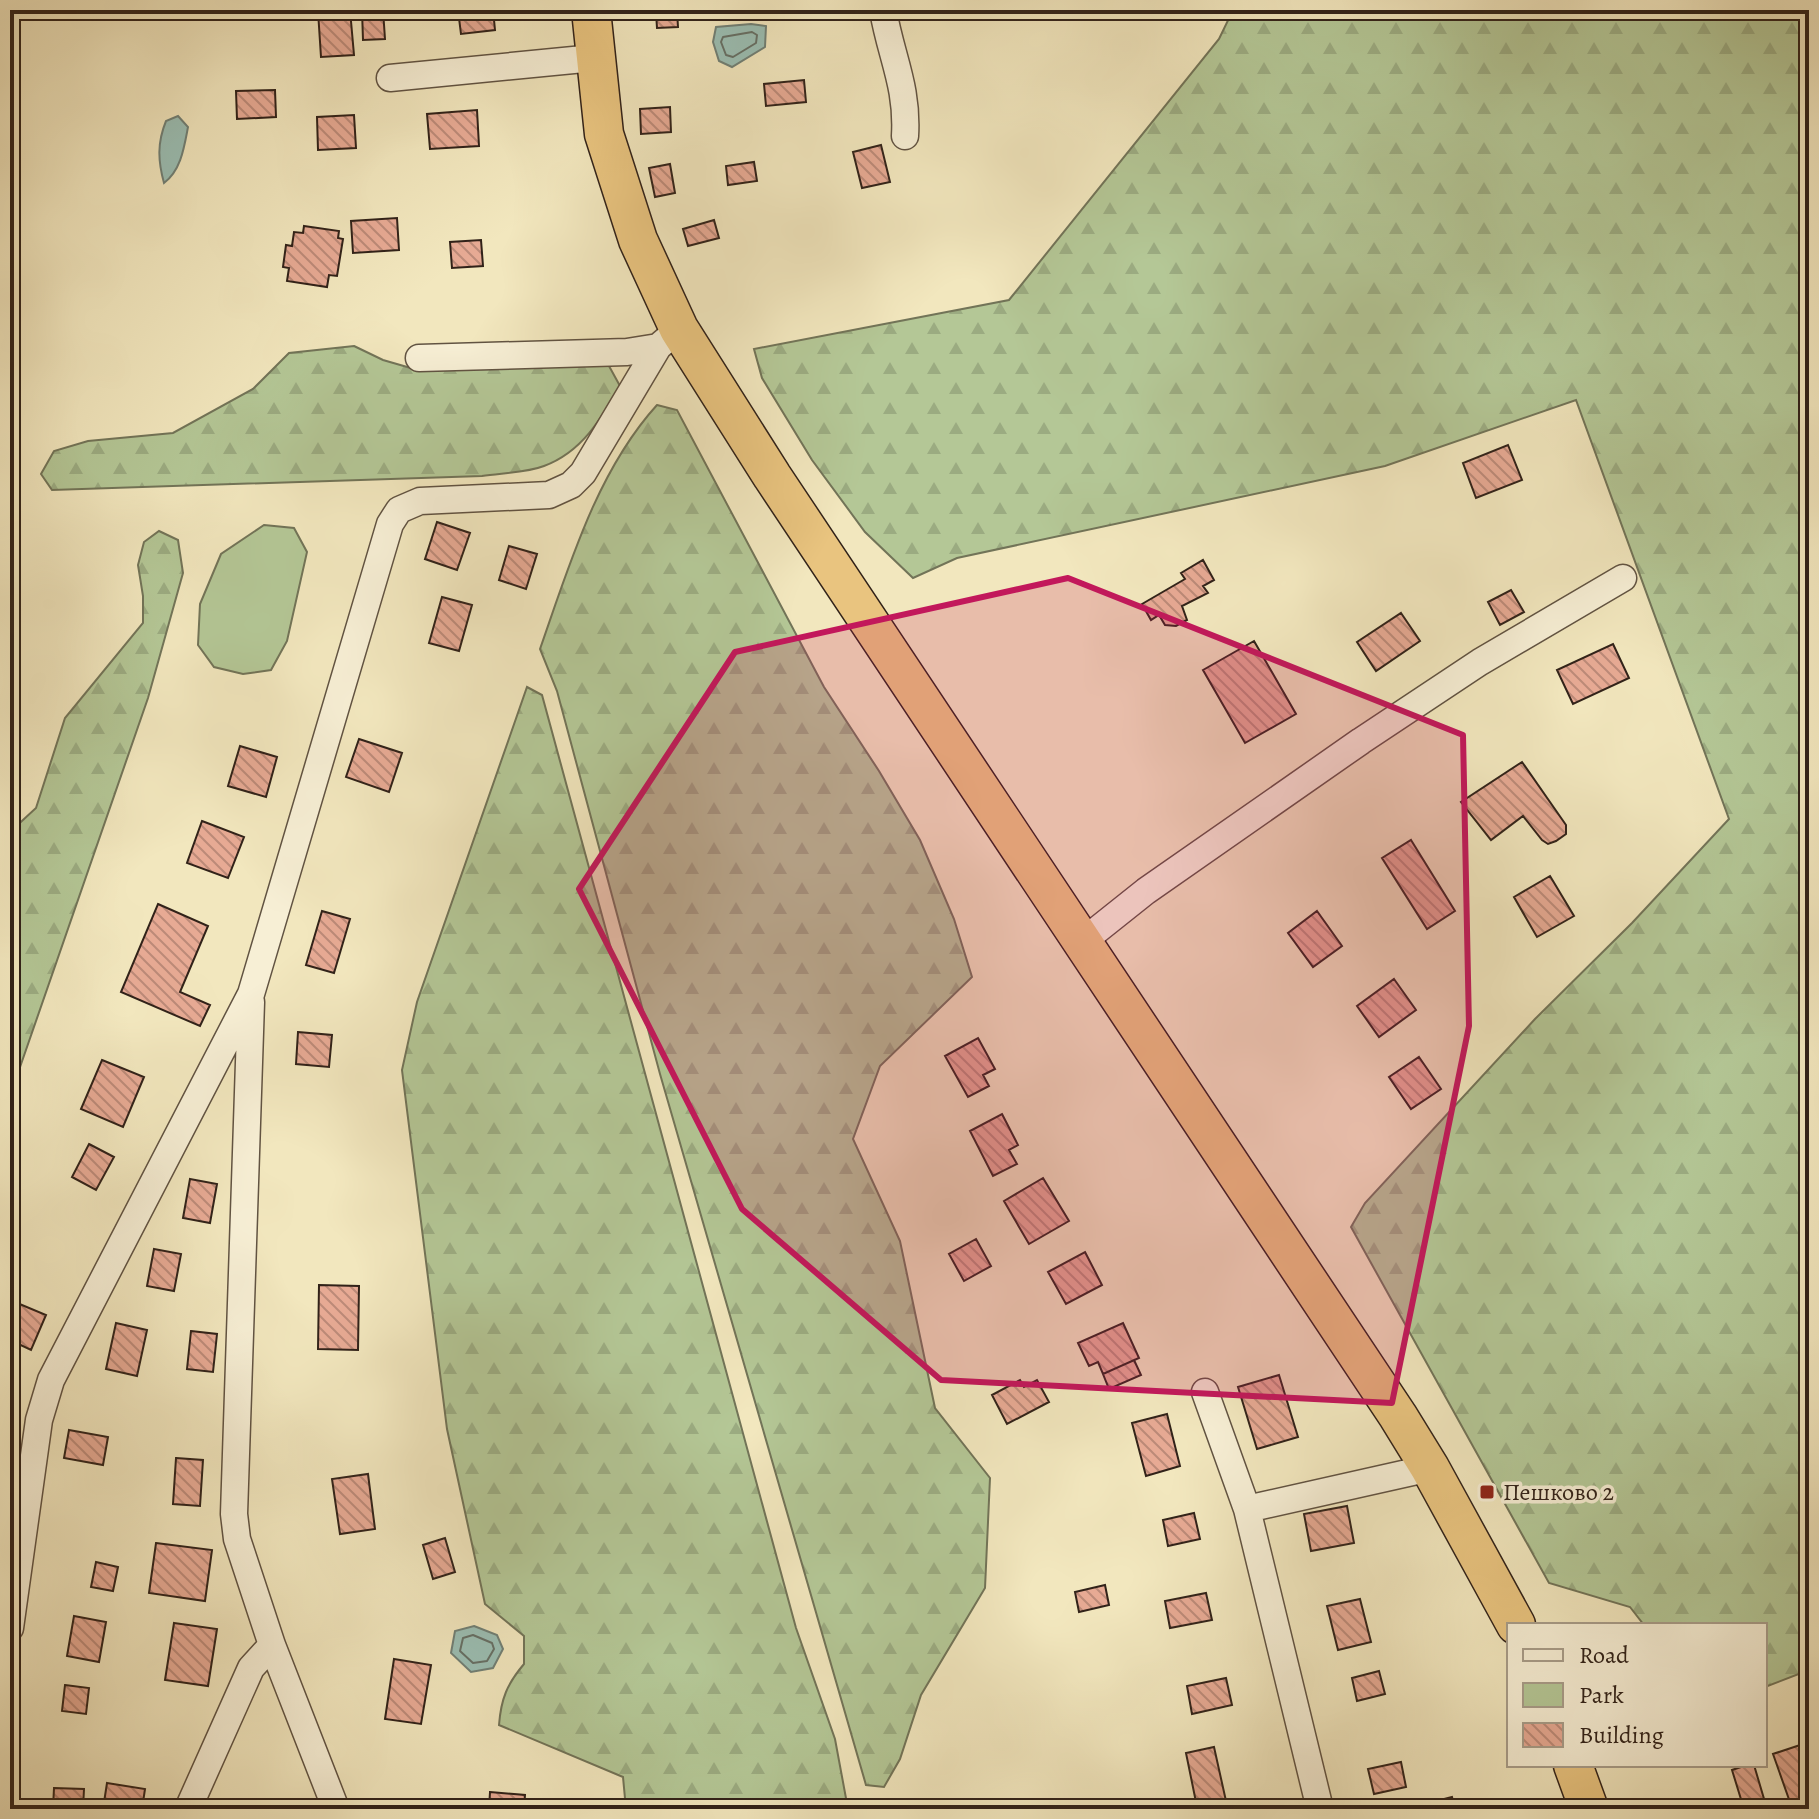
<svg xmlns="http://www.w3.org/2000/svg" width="1819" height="1819" font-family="Alegreya,serif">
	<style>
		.green { fill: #b4c796; stroke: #727458; stroke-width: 2 }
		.forest { fill: url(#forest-firs); stroke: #727458; stroke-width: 2 }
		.water { fill: #9bbfb4; stroke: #718076; stroke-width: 2 }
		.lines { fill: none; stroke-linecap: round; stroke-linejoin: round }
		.shore { stroke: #667066; stroke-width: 2 }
		.building { fill: url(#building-back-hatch); stroke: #312219; stroke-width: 2 }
		.minor-casing { stroke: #615342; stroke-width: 29 }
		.highway-casing { stroke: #312219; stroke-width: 41 }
		.minor { stroke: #f7efd5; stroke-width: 26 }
		.highway { stroke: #e9c47f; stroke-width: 38 }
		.marked { fill: #c2185b; fill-opacity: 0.2; stroke: #c2185b; stroke-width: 6; stroke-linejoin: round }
		.poi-dot { fill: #8f2418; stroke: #f7efd5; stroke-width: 3 }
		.labels { text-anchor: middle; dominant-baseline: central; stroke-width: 7; stroke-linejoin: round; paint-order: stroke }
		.poi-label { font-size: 24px; fill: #312219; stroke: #f7efd5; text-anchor: start }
	</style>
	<defs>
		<pattern id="forest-firs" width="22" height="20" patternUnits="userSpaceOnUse" patternTransform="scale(2)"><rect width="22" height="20" fill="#b4c796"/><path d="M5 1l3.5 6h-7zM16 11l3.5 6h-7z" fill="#9bab81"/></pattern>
		<pattern id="building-back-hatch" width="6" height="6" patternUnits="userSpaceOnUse" patternTransform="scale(2)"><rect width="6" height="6" fill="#e7aa94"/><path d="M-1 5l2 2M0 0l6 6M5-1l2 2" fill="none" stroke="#bc8a78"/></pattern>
	</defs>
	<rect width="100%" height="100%" fill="#f2e7be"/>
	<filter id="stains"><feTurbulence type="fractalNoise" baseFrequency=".0025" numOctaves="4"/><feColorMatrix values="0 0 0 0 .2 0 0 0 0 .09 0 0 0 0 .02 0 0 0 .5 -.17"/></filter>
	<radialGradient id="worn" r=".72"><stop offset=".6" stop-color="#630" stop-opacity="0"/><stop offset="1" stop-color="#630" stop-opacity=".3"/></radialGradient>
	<path class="green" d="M264,525L294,528L307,552L287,641L271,670L243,674L214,667L198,645L200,604L221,554Z"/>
	<path class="forest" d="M1233,10H1809V1670L1765,1687V1625H1644L1630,1607L1549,1583L1351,1227L1365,1203L1535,1019L1632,923L1729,819L1576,400L1385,466L957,558L913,578L865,532L812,460L762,378L754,349L1009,300L1219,39Z
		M354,346L383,360L421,371L577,364L609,366L620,386C601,419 582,452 544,466C526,473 501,473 482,476L52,490L41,474L54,451L88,441L173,433L253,389L289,353Z
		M657,405L677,410L824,687L879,771L920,840L954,919L972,977L880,1066L853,1139L900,1241L935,1408L990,1478L985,1588L921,1695L900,1759L884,1787L866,1785L660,1074L557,691L540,649C569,566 597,471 657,405Z
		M159,531L178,540L183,573L148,698L10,1096V832L36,808L65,718L143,623V596L138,565L144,542Z
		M527,687L542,695L796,1628L835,1739L848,1809H626L623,1777L499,1725C501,1699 507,1684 524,1664V1636L485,1604L447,1429L402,1070L417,1002Z"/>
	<path class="water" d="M751,24L766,26L765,47L732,67L719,61L713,42L716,27Z
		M178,116L188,127C184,148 181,170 164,183C158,161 157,143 166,121Z
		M474,1626L497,1635L503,1649L493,1668L471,1672L451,1653L455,1631Z"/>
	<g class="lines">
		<path class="shore" d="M752,32L757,35L756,43L733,57L726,55L721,42L723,37Z
			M473,1635L492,1643L494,1649L487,1661L473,1663L460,1651L463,1638Z"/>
	</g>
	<path class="building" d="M350,10L354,55L321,57L318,11Z
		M362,10H383L385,39L363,40Z
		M458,10H493L495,30L461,34Z
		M677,11L678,27L657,28L656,12Z
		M804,80L806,102L766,106L764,84Z
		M275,90L276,117L237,119L236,91Z
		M670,107L671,132L641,134L640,109Z
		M477,110L479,146L430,149L427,114Z
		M354,115L356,148L318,150L317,117Z
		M881,145L890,182L862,188L853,152Z
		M754,162L757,181L728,185L726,166Z
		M670,164L675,193L655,197L649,168Z
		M397,218L399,250L353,253L351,221Z
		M714,220L719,238L688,246L683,229Z
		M304,226L339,231L338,238L343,239L337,276L329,275L327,287L287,281L289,268L283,267L286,245L292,246L294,232L303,233Z
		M481,240L483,266L452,268L450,242Z
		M1508,445L1522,480L1476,498L1463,463Z
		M437,522L470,533L457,570L425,559Z
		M509,546L537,554L526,589L499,580Z
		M1203,560L1214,580L1203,586L1208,593L1182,606L1187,620L1176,626L1165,625L1159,615L1151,620L1142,604L1185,579L1181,573Z
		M1511,590L1524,612L1500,625L1488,602Z
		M442,597L472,605L459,651L429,643Z
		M1401,613L1420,641L1376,671L1357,642Z
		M1254,641L1296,714L1245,743L1203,670Z
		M1613,644L1629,678L1573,704L1557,670Z
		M359,739L402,753L389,792L346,777Z
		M240,746L277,757L266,797L228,786Z
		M1522,762L1566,825V834L1556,841L1548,844L1542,840L1523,816L1491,840L1461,802Z
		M202,821L244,837L228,878L187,863Z
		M1411,840L1455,911L1427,929L1382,858Z
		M1550,876L1574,916L1537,937L1514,897Z
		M158,904L208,926L180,992L210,1005L200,1026L121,992Z
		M322,911L350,919L334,973L306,965Z
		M1317,911L1342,946L1313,967L1288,933Z
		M1394,979L1416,1010L1379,1037L1357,1006Z
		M298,1032L332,1035L329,1067L296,1064Z
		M978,1038L995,1069L983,1075L989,1086L968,1097L945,1056Z
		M1419,1057L1441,1089L1411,1109L1389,1077Z
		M102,1060L144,1077L123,1127L81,1109Z
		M1002,1114L1018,1145L1009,1150L1017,1164L993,1176L970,1131Z
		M89,1144L114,1157L96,1190L72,1177Z
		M1043,1178L1069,1221L1029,1244L1004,1201Z
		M190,1179L217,1184L210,1223L183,1218Z
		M976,1239L991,1266L964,1281L949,1254Z
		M154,1249L181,1254L174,1291L147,1286Z
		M1085,1252L1102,1285L1066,1304L1048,1272Z
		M319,1285L359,1286L358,1350L318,1349Z
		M10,1300L46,1315L31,1350L10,1340Z
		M116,1323L147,1330L137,1376L106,1369Z
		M1123,1323L1139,1358L1103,1374L1098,1362L1089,1366L1078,1343Z
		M191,1331L217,1334L213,1372L187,1369Z
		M1134,1360L1141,1375L1109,1389L1103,1374Z
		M1279,1375L1298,1437L1257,1449L1238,1387Z
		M1020,1380L1024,1387L1037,1380L1049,1402L1007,1424L992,1395Z
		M1167,1414L1180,1466L1146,1476L1132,1423Z
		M69,1430L108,1437L103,1465L64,1458Z
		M176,1458L203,1460L200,1506L173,1504Z
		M368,1474L375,1529L340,1534L332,1479Z
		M1347,1506L1354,1543L1311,1551L1304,1514Z
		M1194,1513L1200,1539L1168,1546L1163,1520Z
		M445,1538L455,1572L433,1579L423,1545Z
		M156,1543L212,1550L205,1601L149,1593Z
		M96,1562L118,1567L113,1591L91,1587Z
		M1105,1585L1109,1605L1079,1612L1075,1592Z
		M1206,1593L1212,1620L1170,1628L1165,1601Z
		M1360,1599L1371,1642L1338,1650L1327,1606Z
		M74,1616L106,1622L99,1662L67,1656Z
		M174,1623L217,1629L208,1686L165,1680Z
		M394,1659L431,1665L421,1724L385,1719Z
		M1379,1671L1385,1694L1357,1701L1352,1678Z
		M1226,1678L1232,1705L1192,1714L1187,1686Z
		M65,1685L89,1688L86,1714L62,1711Z
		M1800,1745L1809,1771V1799L1791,1805L1773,1754Z
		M1214,1747L1226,1801L1197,1807L1186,1753Z
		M1401,1762L1406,1787L1374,1794L1368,1769Z
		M1747,1765H1754L1767,1809H1744L1732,1770Z
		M107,1783L145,1789L142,1809H103Z
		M54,1788L84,1789L83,1809H53Z
		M490,1792L525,1795L524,1809H489Z
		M1452,1797L1455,1809H1405Z
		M561,1805L602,1808V1809H561Z"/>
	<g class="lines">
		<g class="minor-casing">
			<path id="minor" d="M883,10C891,57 908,86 905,136
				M390,78L594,58
				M419,358L627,352L658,347
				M1082,942L1146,891L1361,741L1480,662L1623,578
				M251,1002L234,1514L237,1539L272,1645L336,1809
				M1205,1392L1247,1509L1320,1809
				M1247,1509L1430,1468
				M10,1628L39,1420L51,1380L251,994L390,524L399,510L420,501L549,495L571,485L583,473L658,347L679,329
				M188,1809L251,1668L272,1645"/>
		</g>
		<g class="highway-casing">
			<path id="highway" d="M591,10L604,134L638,240L679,329L772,476L1398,1416L1430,1468L1516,1625
				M1573,1765L1589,1809"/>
		</g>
		<use href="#minor" class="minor"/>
		<use href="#highway" class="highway"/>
	</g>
	<path class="marked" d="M1068,578L1463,735L1469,1026L1392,1403L941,1380L742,1209L579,889L735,652Z"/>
	<rect class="poi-dot" x="1479" y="1484" width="16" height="16" rx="4"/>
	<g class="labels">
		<g class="poi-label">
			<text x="1503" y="1492">Пешково 2</text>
		</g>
	</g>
	<rect width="1819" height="1819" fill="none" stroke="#f2e7be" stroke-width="40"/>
	<rect x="12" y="12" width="1795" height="1795" fill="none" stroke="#312219" stroke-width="4"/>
	<rect x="20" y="20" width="1779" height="1779" fill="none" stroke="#312219" stroke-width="2"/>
	<rect x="1507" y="1623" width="260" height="144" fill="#f7efd5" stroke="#a89d8a" stroke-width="2"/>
	<rect x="1523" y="1649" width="40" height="12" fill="#f7efd5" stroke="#a89d8a" stroke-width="2"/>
	<text x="1579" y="1663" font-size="24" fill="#312219">Road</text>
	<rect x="1523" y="1683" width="40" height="24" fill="#b4c796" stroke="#a89d8a" stroke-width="2"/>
	<text x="1579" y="1703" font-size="24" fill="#312219">Park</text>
	<rect x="1523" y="1723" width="40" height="24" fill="url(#building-back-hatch)" stroke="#a89d8a" stroke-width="2"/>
	<text x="1579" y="1743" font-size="24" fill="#312219">Building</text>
	<rect width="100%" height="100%" filter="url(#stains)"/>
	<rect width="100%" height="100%" fill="url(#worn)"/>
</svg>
